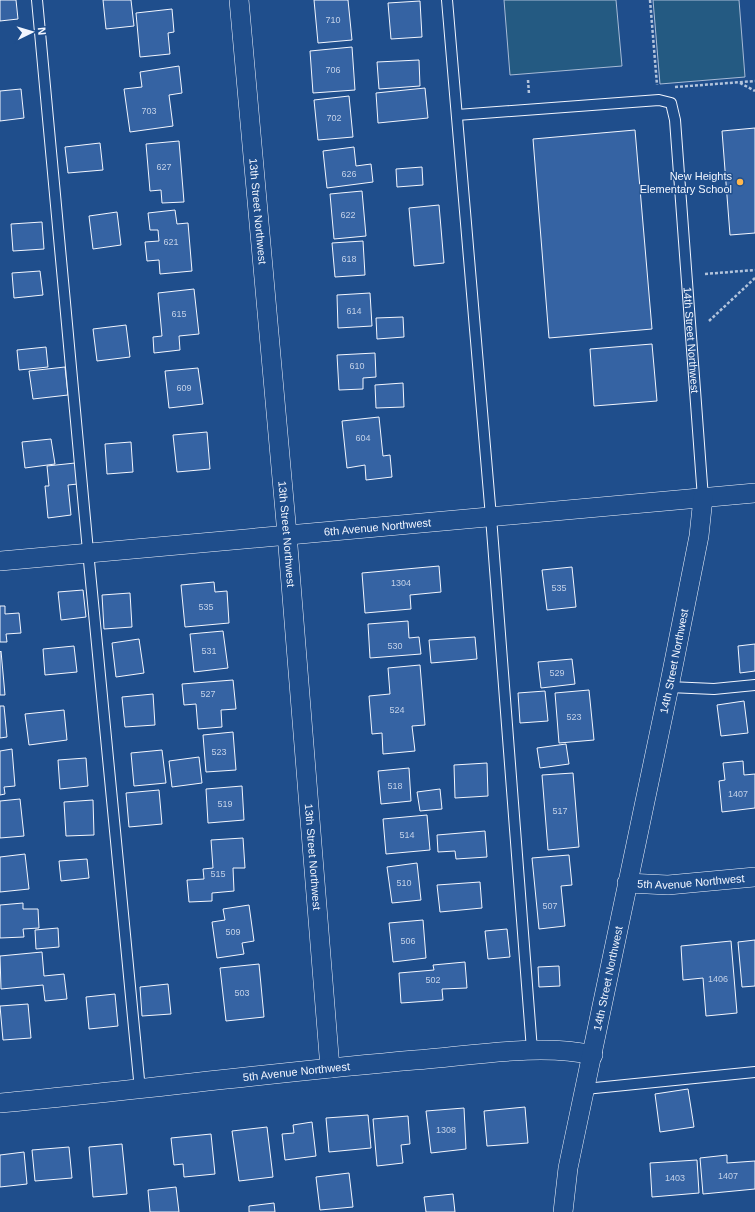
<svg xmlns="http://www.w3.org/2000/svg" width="755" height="1212" font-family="Arial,sans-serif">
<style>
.green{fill:#245a82;stroke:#a8bbd7}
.building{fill:#3563a3;stroke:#f2f6ff}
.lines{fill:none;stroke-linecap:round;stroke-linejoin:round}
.lane-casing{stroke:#f2f6ff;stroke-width:12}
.street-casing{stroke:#f2f6ff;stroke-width:20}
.path{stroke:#b3c4dc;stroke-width:2.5;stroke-dasharray:3 2;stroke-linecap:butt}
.lane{stroke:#1f4e8c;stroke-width:10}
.street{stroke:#1f4e8c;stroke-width:19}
.poi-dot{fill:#ffb74d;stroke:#1f4e8c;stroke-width:1.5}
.labels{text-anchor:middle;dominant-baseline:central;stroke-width:3;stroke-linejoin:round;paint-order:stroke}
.number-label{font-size:9px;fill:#c3d1e8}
.poi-label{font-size:11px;fill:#f2f6ff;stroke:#1f4e8c;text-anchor:end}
.street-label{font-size:11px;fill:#f2f6ff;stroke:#1f4e8c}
</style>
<rect width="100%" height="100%" fill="#1f4e8c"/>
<g class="green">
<path d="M504 0H616L622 66 510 75Z"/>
<path d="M653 0H739L745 77 660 84Z"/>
</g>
<g class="building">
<path d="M0 0H16L18 19 0 21Z"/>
<path d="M103 0H131L134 26 106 29Z"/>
<path d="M314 0H348L352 40 318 43Z"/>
<path d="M420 1 422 37 391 39 388 3Z"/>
<path d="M172 9 174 32 168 33 170 54 140 57 136 13Z"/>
<path d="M352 47 355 90 313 93 310 51Z"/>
<path d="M419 60 420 86 379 89 377 62Z"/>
<path d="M179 66 182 93 169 95 173 126 130 132 124 89 142 87 140 72Z"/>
<path d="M425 88 428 118 378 123 376 93Z"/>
<path d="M21 89 24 118 0 121V91Z"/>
<path d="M349 96 353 137 318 140 314 100Z"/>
<path d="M755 128V233L730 235 722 131Z"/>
<path d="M635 130 652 329 549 338 533 139Z"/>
<path d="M179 141 184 202 162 203 161 190 150 191 146 144Z"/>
<path d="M100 143 103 170 68 173 65 147Z"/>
<path d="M354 147 356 166 371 164 373 182 327 188 323 151Z"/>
<path d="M422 167 423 185 397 187 396 169Z"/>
<path d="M362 191 366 236 334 239 330 194Z"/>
<path d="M439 205 444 263 414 266 409 208Z"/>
<path d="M175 210 177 224 188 223 192 271 160 274 159 260 147 261 145 242 159 241 158 230H150L148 213Z"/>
<path d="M117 212 121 245 93 249 89 216Z"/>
<path d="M42 222 44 249 13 251 11 224Z"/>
<path d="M363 241 365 275 335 277 332 243Z"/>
<path d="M40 271 43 295 14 298 12 273Z"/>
<path d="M194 289 199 334 179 336 180 350 154 353 153 337 162 336 158 293Z"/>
<path d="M370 293 372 326 338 328 337 295Z"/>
<path d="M403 317 404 337 377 339 376 318Z"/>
<path d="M126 325 130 357 97 361 93 329Z"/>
<path d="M652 344 657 401 594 406 590 349Z"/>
<path d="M46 347 48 367 19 370 17 350Z"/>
<path d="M375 353 376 377 363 378V389L339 390 337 355Z"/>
<path d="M65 367 68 395 33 399 29 371Z"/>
<path d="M198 368 203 404 169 408 165 371Z"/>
<path d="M403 383 404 407 376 408 375 385Z"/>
<path d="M379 417 383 456 390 455 392 477 366 480 365 465 347 468 342 421Z"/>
<path d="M207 432 210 469 177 472 173 435Z"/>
<path d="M51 439 55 464 25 468 22 442Z"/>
<path d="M131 442 133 472 107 474 105 444Z"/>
<path d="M75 463 78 484 68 485 71 515 48 518 45 486H49L47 466Z"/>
<path d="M439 566 441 592 410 595 411 609 365 613 362 573Z"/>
<path d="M572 567 576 607 547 610 542 570Z"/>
<path d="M214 582 215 592 227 591 229 623 185 627 181 585Z"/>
<path d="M83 590 86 617 61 620 58 592Z"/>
<path d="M130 593 132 627 104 629 102 595Z"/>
<path d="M0 606H5V614L19 613 21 633 6 634 7 642H0Z"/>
<path d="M408 621 409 638 419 637 421 654 370 658 368 624Z"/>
<path d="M223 631 228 668 194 672 190 634Z"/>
<path d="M475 637 477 659 431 663 429 640Z"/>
<path d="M139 639 144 673 116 677 112 643Z"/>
<path d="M755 644V671L740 673 738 646Z"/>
<path d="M74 646 77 672 45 675 43 649Z"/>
<path d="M1 651 5 695H0V652Z"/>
<path d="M572 659 575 684 541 688 538 662Z"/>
<path d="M420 665 425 725 412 726 415 751 383 754 382 733 372 734 369 696 390 694 388 668Z"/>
<path d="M233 680 236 709 221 710 222 727 198 729 196 704 184 705 182 684Z"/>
<path d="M589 690 594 740 559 743 555 693Z"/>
<path d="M545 691 548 721 520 723 518 693Z"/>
<path d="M153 694 155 725 125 727 122 697Z"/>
<path d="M744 701 748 733 721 736 717 705Z"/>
<path d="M0 706H4L7 737 0 738Z"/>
<path d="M64 710 67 740 29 745 25 714Z"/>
<path d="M233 732 236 770 206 772 203 735Z"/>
<path d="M566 744 569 764 540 768 537 748Z"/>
<path d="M12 749 15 786 4 787 5 794 0 795V751Z"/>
<path d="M162 750 166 783 134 786 131 753Z"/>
<path d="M199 757 202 783 172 787 169 761Z"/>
<path d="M86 758 88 786 60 789 58 760Z"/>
<path d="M743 761 744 775 755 774V808L722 812 719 781 725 780 723 763Z"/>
<path d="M487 763 488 796 455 798 454 765Z"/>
<path d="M409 768 411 801 381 804 378 771Z"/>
<path d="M573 773 579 847 548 850 542 775Z"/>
<path d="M242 786 244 820 208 823 206 789Z"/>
<path d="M440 789 442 809 420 811 417 792Z"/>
<path d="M159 790 162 824 129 827 126 793Z"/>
<path d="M20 799 24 836 0 838V801Z"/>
<path d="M93 800 94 835 66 836 64 802Z"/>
<path d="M427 815 430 850 386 854 383 819Z"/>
<path d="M485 831 487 857 456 859 455 851 438 852 437 835Z"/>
<path d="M243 838 245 868H233L234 891 212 893V901L189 902 187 880 204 879 203 869 213 868 211 840Z"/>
<path d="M25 854 29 889 0 892V857Z"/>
<path d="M569 855 572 885 561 886 565 926 539 929 532 858Z"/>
<path d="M87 859 89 878 61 881 59 861Z"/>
<path d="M417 863 421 900 392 903 387 867Z"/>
<path d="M480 882 482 908 440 912 437 885Z"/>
<path d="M23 903V909H38L39 928 23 929 24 937 0 938V905Z"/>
<path d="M249 905 254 941 242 943 244 954 217 958 212 922 225 920 223 909Z"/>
<path d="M423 920 426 958 393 962 389 923Z"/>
<path d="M58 928 59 947 36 949 35 930Z"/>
<path d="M507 929 510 957 488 959 485 931Z"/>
<path d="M755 940V986L742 987 738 942Z"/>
<path d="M731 941 737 1013 706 1016 703 978 683 980 681 946Z"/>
<path d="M42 952 44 976 64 974 67 999 45 1001 43 985 1 989 0 956Z"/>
<path d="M465 962 467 988 442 989 443 1000 401 1003 399 973 434 970 433 965Z"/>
<path d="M259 964 264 1017 226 1021 220 968Z"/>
<path d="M559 966 560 986 539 987 538 967Z"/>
<path d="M168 984 171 1014 142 1016 140 987Z"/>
<path d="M115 994 118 1026 89 1029 86 997Z"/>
<path d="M28 1004 31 1038 3 1040 0 1006Z"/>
<path d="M688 1089 694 1127 660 1132 655 1094Z"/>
<path d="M525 1107 528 1143 487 1146 484 1111Z"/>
<path d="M464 1108 466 1149 431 1153 426 1111Z"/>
<path d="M368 1115 371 1148 329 1152 326 1118Z"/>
<path d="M408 1116 410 1144 401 1145 403 1163 377 1166 373 1119Z"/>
<path d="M312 1122 316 1156 285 1160 282 1134 294 1133 293 1125Z"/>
<path d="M267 1127 273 1177 239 1181 232 1131Z"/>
<path d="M211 1134 215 1174 184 1177 183 1164 174 1165 171 1138Z"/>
<path d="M122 1144 127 1194 93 1197 89 1147Z"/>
<path d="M69 1147 72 1178 35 1181 32 1150Z"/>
<path d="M24 1152 27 1184 0 1187V1155Z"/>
<path d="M727 1155V1163L755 1161V1189L703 1194 700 1158Z"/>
<path d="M697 1160 699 1193 652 1197 650 1163Z"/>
<path d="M349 1173 353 1207 320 1210 316 1177Z"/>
<path d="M176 1187 179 1212H150L148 1190Z"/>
<path d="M453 1194 455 1212H426L424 1197Z"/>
<path d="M274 1203 275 1212H249V1206Z"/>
</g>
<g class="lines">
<defs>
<g id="lane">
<path d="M37 0 88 551 140 1090"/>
<path d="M447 0 491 517 532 1050"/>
<path id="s1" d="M457 115 659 100 671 103 675 120 703 498"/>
<path d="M669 687 714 689 755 685"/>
<path d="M585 1089 755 1072"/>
</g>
<g id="street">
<path id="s2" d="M239 0 287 534 330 1068"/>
<path id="s3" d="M0 561 755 493"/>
<path id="s4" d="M627 883 668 885 755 877"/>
<path id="s5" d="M0 1103C139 1090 277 1072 415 1060 470 1056 540 1043 593 1055"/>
<path id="s6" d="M563 1212 568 1168 669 687 699 536 703 498"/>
</g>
</defs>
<use href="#lane" class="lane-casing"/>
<use href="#street" class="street-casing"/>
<g class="path">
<path d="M650 0 657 85"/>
<path d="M528 80 529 94"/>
<path d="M740 83 755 91"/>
<path d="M675 87 755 81"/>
<path d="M705 274 755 270"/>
<path d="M709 321 755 278"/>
</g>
<use href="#lane" class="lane"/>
<use href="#street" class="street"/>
</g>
<circle class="poi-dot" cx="740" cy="182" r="4"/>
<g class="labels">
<g class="number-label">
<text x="333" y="20">710</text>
<text x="333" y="70">706</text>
<text x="149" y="111">703</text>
<text x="334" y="118">702</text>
<text x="164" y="167">627</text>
<text x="349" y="174">626</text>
<text x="348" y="215">622</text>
<text x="171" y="242">621</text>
<text x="349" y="259">618</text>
<text x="354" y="311">614</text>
<text x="179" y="314">615</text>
<text x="357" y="366">610</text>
<text x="184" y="388">609</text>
<text x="363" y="438">604</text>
<text x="401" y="583">1304</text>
<text x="559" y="588">535</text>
<text x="206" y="607">535</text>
<text x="395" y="646">530</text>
<text x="209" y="651">531</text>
<text x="557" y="673">529</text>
<text x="208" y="694">527</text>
<text x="397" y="710">524</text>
<text x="574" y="717">523</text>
<text x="219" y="752">523</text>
<text x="395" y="786">518</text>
<text x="738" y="794">1407</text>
<text x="225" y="804">519</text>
<text x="560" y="811">517</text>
<text x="407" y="835">514</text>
<text x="218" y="874">515</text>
<text x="404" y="883">510</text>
<text x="550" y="906">507</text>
<text x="233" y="932">509</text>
<text x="408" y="941">506</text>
<text x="718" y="979">1406</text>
<text x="433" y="980">502</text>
<text x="242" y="993">503</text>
<text x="446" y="1130">1308</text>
<text x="728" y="1176">1407</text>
<text x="675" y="1178">1403</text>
</g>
<g class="poi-label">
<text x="732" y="176">New Heights<tspan x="732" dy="13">Elementary School</tspan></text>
</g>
<g class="street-label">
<text stroke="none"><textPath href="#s2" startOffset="212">13th Street Northwest</textPath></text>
<text stroke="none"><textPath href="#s1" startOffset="453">14th Street Northwest</textPath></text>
<text stroke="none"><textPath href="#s3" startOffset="379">6th Avenue Northwest</textPath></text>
<text stroke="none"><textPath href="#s2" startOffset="536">13th Street Northwest</textPath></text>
<text stroke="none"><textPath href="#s6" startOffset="562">14th Street Northwest</textPath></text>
<text stroke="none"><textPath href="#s2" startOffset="860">13th Street Northwest</textPath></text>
<text stroke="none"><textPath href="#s4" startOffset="64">5th Avenue Northwest</textPath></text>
<text stroke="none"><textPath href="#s6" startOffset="238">14th Street Northwest</textPath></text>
<text stroke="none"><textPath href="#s5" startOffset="298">5th Avenue Northwest</textPath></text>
</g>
</g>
<g transform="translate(32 32) rotate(85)" stroke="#1f4e8c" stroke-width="3" paint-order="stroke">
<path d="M0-3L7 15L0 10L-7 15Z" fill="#f2f6ff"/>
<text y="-6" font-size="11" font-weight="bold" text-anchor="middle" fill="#f2f6ff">N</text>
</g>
</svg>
